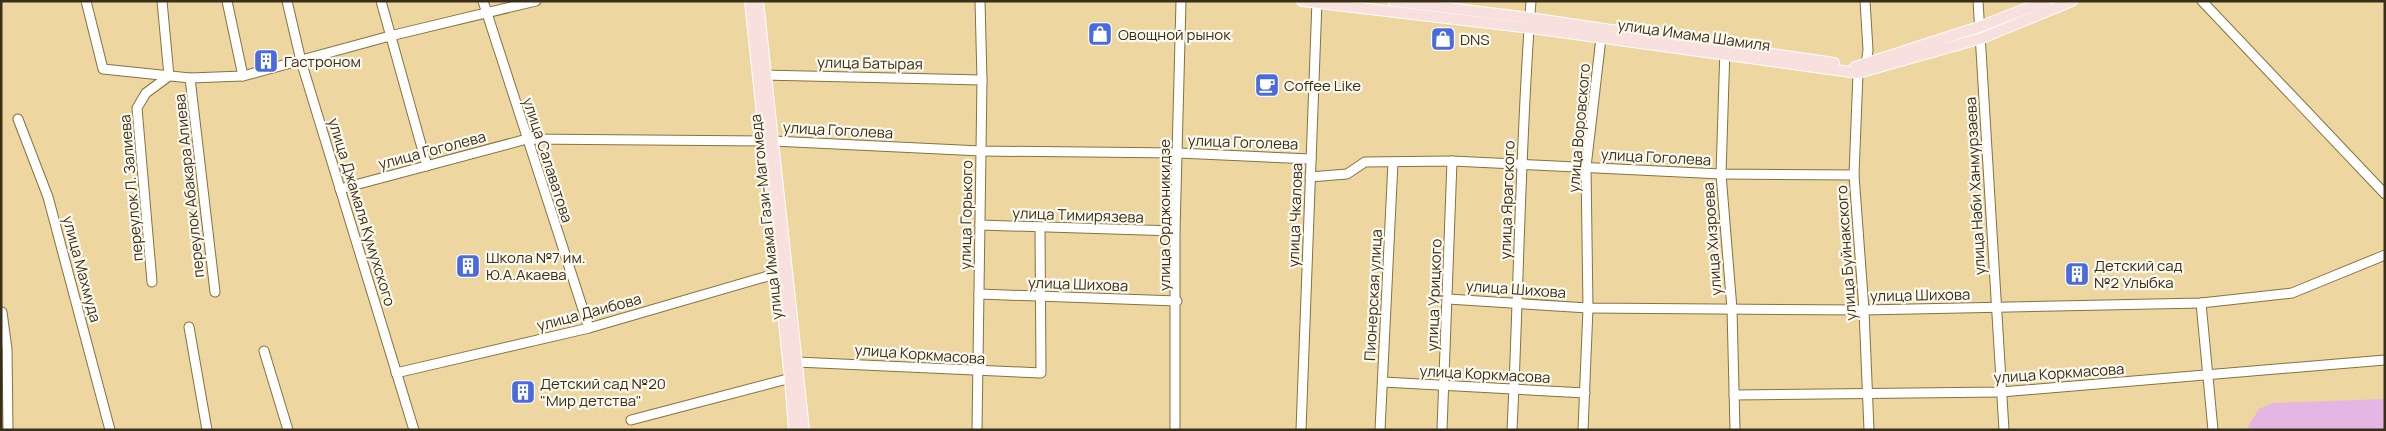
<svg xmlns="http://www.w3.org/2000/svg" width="2386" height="431" font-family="Manrope,sans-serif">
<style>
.green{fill:#e5b6e4}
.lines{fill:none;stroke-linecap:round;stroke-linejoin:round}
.minor-casing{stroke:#87723f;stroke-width:11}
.major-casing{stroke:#fff;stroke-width:12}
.minor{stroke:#fff;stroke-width:9}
.major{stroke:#f7e0dd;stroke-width:10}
.labels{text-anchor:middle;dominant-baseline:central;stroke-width:4.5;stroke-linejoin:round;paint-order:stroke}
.poi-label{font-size:15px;fill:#382f1a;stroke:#fdf9ee;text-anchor:start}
.street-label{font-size:15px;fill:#382f1a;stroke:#fdf9ee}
</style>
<rect width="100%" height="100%" fill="#edd6a0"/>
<path class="green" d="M2385 399V430H2246L2259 409 2272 403Z"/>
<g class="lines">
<defs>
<g id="minor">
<path d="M86 1 103 69 190 78 243 76 390 36 536 1"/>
<path d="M227 1 243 76"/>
<path d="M287 1 301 61 414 430"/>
<path d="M381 1 427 166"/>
<path d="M483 1 589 328"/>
<path d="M1865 1 1868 50 1866 64"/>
<path d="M1978 1 2004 430"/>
<path d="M2202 1 2385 194"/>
<path d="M1725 48 1721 174 1732 309 1735 430"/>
<path d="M1858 73 1854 175 1864 310 1869 430"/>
<path d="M761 75 982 80"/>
<path d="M190 78 215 292"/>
<path d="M18 119 48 197 110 430"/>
<path d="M1310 177 1347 174 1365 162 1452 161 1721 174 1854 175"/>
<path d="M340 189 527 139 773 141 981 151 1178 153 1311 159"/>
<path d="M980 225 1175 231"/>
<path d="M152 282 137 108 146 93 169 76 162 1"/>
<path d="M979 294 1177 301"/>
<path d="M1448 299 1588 308 1864 310 2201 303 2292 293 2385 255"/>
<path d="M2201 303 2213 430"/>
<path d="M2 312 7 349 8 430"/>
<path d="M189 327 207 430"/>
<path d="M264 351 288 430"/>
<path d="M797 362 1041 373 1040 228"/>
<path d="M396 373 589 328 785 271"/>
<path d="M1383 382 1585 393"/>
<path d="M1734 395 2001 392 2385 360"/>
<path d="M631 420 795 377"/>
<path d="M977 430 982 80 980 1"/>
<path d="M1175 430V231L1181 1"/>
<path d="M1301 430 1317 1"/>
<path d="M1380 430 1393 162"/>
<path d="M1442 430 1452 161"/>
<path d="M1512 430C1519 287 1520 144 1531 1"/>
<path d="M1583 430 1588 308 1586 167 1601 38"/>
</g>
<g id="major">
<path d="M750 1 790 379 794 430"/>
<path d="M758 1 804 430"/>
<path d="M1302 1 1531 28 1858 73 1982 38 2072 1"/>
<path d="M1393 1 1530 18 1834 63"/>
<path d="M1855 67 1979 27 2046 1"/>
</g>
</defs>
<use href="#minor" class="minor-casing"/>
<use href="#major" class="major-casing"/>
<use href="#minor" class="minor"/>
<use href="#major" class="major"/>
</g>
<defs>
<symbol id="shop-square" viewBox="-11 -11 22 22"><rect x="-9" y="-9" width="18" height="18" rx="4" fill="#486cdf" stroke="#fdf9ee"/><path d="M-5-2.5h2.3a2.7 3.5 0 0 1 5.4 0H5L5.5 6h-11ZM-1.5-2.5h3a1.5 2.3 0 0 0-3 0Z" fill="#fff"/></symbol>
<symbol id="building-square" viewBox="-11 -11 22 22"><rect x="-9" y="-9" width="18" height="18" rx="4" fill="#486cdf" stroke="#fdf9ee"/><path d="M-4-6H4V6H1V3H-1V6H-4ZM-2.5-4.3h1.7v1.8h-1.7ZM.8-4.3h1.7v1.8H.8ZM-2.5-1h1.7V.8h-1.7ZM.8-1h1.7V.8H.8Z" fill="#fff"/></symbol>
<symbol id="cafe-square" viewBox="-11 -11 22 22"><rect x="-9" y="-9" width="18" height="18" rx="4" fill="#486cdf" stroke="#fdf9ee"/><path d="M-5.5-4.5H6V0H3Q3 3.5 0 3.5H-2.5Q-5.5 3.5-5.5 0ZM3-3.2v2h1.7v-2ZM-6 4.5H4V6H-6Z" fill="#fff"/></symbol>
</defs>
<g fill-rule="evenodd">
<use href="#shop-square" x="1086" y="20" width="28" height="28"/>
<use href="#shop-square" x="1429" y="25" width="28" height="28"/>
<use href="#building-square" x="252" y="47" width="28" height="28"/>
<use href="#cafe-square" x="1253" y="71" width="28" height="28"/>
<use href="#building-square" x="454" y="252" width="28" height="28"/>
<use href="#building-square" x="2063" y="260" width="28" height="28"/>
<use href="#building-square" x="509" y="378" width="28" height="28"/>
</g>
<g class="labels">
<g class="poi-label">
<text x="1118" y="34">Овощной рынок</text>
<text x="1460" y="39">DNS</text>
<text x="284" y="61">Гастроном</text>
<text x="1284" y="85">Coffee Like</text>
<text x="486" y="257">Школа №7 им.<tspan x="486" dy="17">Ю.А.Акаева</tspan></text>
<text x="2094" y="265">Детский сад<tspan x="2094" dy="17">№2 Улыбка</tspan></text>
<text x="540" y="383">Детский сад №20<tspan x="540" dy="17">"Мир детства"</tspan></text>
</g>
<g class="street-label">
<text transform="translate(1694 35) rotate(8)">улица Имама Шамиля</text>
<text transform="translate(870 63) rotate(1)">улица Батырая</text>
<text transform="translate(1579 128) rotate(-85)">улица Воровского</text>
<text transform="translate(838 130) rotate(3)">улица Гоголева</text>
<text transform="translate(1243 142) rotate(2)">улица Гоголева</text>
<text transform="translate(432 150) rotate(-15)">улица Гоголева</text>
<text transform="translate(1656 157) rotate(3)">улица Гоголева</text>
<text transform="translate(548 160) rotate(72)">улица Салаватова</text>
<text transform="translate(189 186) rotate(-96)">переулок Абакара Алиева</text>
<text transform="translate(1975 186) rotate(-93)">улица Наби Ханмурзаева</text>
<text transform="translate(131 188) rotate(-95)">переулок Л. Залиева</text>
<text transform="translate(1507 200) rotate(-88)">улица Ярагского</text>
<text transform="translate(362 212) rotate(73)">улица Джамаля Кумухского</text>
<text transform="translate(966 215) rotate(-89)">улица Горького</text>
<text transform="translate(1078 215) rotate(2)">улица Тимирязева</text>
<text transform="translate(1164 215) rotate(-90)">улица Орджоникидзе</text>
<text transform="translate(1295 215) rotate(-88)">улица Чкалова</text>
<text transform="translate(766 217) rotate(-96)">улица Имама Гази-Магомеда</text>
<text transform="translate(1712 239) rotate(-94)">улица Хизроева</text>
<text transform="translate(1846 253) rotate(-94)">улица Буйнакского</text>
<text transform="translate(82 269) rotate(75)">улица Махмуда</text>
<text transform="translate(1078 284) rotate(2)">улица Шихова</text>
<text transform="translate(1516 289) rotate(4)">улица Шихова</text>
<text transform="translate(1373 295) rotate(-87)">Пионерская улица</text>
<text transform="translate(1434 295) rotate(-88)">улица Урицкого</text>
<text transform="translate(1920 295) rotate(-1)">улица Шихова</text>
<text transform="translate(589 312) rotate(-15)">улица Даибова</text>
<text transform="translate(920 354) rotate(4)">улица Коркмасова</text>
<text transform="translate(2059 373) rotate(-4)">улица Коркмасова</text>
<text transform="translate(1485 374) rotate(3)">улица Коркмасова</text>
</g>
</g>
<rect width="2386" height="431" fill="none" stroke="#382f1a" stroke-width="5"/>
</svg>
